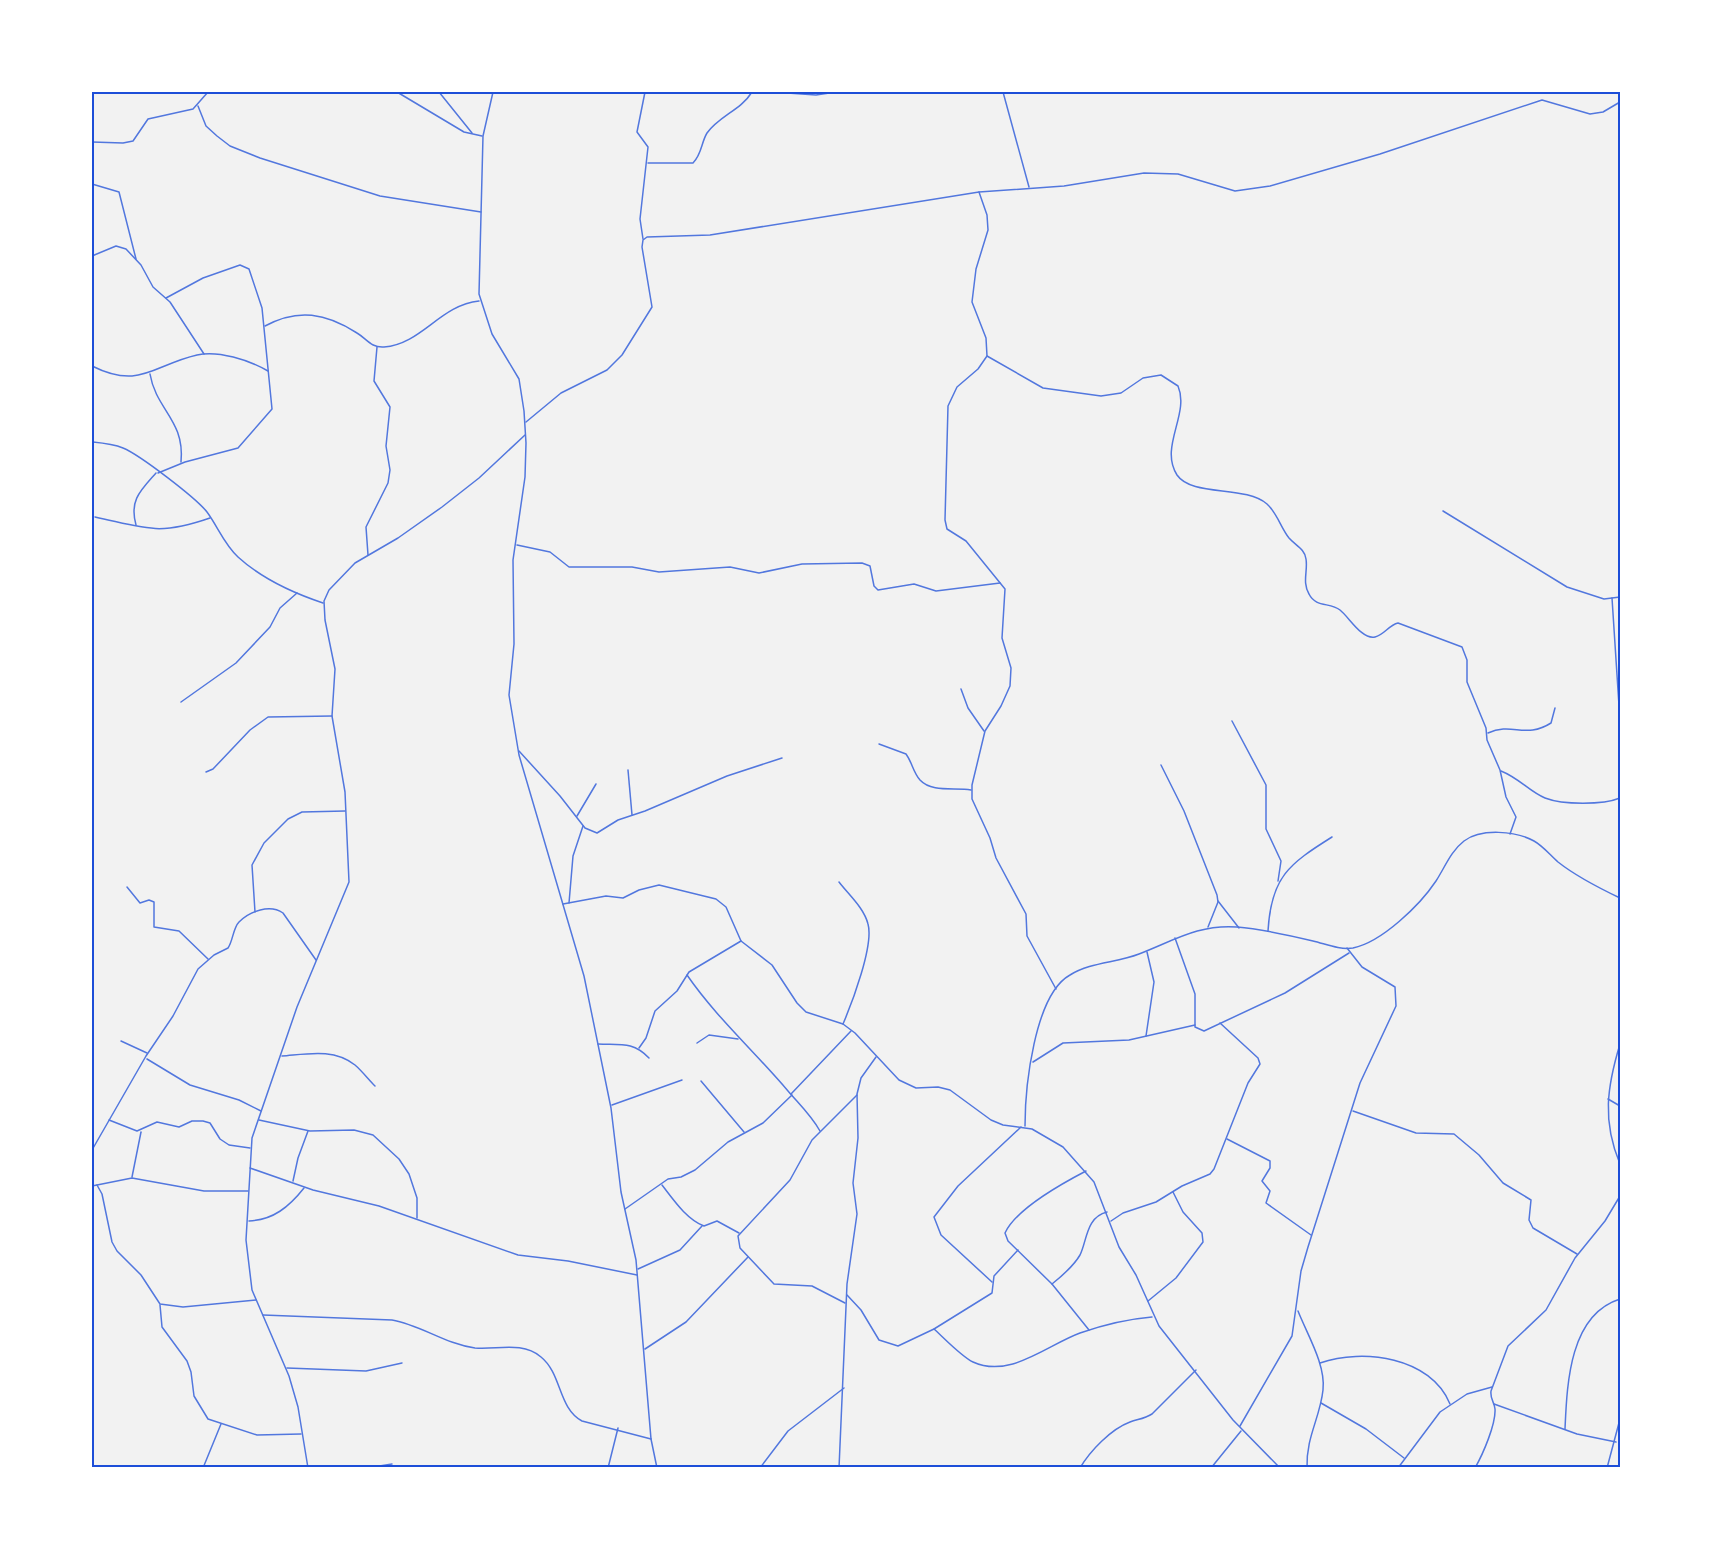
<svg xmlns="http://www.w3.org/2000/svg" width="1712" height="1559" font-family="'Asap Condensed',sans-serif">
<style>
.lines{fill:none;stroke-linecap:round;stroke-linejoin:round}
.minor{stroke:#5277de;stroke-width:1.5}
.neatline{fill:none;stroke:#1d4ed8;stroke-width:2}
</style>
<rect width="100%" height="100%" fill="#f2f2f2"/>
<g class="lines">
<g class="minor">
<path d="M397 92 464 132 482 136"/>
<path d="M439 92 472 133"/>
<path d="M493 92 483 136 479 294 492 334 519 379 524 411 526 443 525 477 513 560 514 644 509 695 519 755 584 976 611 1108 621 1192 636 1260 651 1439 657 1468"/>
<path d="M773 92 816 95 836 92"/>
<path d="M1003 92 1029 187"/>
<path d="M198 106 206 126 217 136 230 146 260 158 380 196 481 212"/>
<path d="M92 142 123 143 133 141 148 119 193 109 208 92"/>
<path d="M648 163H693C702 154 701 143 707 133 719 116 741 110 752 92"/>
<path d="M92 184 119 192 136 259"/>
<path d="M979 192 987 215 988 230 976 269 972 302 986 338 987 356 978 369 957 387 948 406 945 520 947 529 966 541 1005 589 1002 638 1011 668 1010 686 1001 706 985 731 972 785V799L990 838 996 858 1026 914 1027 936 1056 989"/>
<path d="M643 239 640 219 648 147 637 132 645 92"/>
<path d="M92 256 116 246 126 249 141 265 153 287 170 302 204 354"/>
<path d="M265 326C298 308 326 313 357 333 367 339 371 348 384 347 422 344 440 305 479 301"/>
<path d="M987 356 1043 388 1101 396 1121 393 1143 378 1161 375 1178 386C1190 414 1159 447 1177 475 1192 497 1245 485 1267 504 1277 513 1281 528 1289 538 1295 545 1305 549 1306 559 1308 571 1302 582 1309 594 1316 608 1330 602 1340 610 1349 617 1362 640 1375 637 1384 635 1389 625 1398 623L1462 647 1467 660V682L1486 728 1487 740 1500 770 1506 797 1516 817 1510 834"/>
<path d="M92 366C140 390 153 365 197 355 218 350 249 360 268 371"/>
<path d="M150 374C156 410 185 420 181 462"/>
<path d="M526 422 561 393 607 370 622 355 652 307 642 247 643 240 647 237 710 235 979 192 1064 186 1144 173 1178 174 1235 191 1270 186 1380 154 1542 100 1590 114 1603 112 1620 102"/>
<path d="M92 442C102 443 113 444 123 448 140 455 196 498 207 512 218 527 224 544 238 557 261 578 293 593 323 603"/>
<path d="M158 473 185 462 238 448 272 409 262 308 249 269 240 265 203 278 166 298"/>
<path d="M1443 511 1567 587 1604 599 1620 597"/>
<path d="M95 517C146 528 158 536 210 518"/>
<path d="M136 525C129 500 141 490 156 473"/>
<path d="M517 545 550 552 569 567H632L659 572 730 567 759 573 802 564 862 563 870 566 874 586 878 590 914 584 936 591 1000 583"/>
<path d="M368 555 366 527 388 483 390 470 386 446 390 407 374 381 377 347"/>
<path d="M1612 598 1620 721"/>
<path d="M961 689 968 708 984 731"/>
<path d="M181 702 236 663 270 627 280 608 297 593"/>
<path d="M1232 721 1266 785V829L1281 861 1278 881"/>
<path d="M1488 733C1512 722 1526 739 1551 723L1555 708"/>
<path d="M879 744 906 754C912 762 913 772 920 780 932 793 955 787 971 790"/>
<path d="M519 751 560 796 585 828 597 833 618 820 645 811 727 776 782 758"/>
<path d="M1161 765 1184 811 1217 895 1218 902 1208 927"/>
<path d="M628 770 632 815"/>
<path d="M1501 771C1519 778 1530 792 1545 798 1563 805 1603 805 1620 798"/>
<path d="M206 772 213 769 250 730 268 717 332 716"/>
<path d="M577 816 596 784"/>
<path d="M839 882C849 895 864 908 868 924 874 945 852 1003 843 1024"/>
<path d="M127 887 140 903 149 900 154 902V927L179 931 208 959"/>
<path d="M1218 901 1239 928"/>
<path d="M569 903 573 856 583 826"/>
<path d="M563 904 606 896 623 898 639 890 659 885 716 899 726 907 741 941 772 965 797 1003 806 1012 843 1024 855 1033 899 1080 916 1088 938 1087 950 1090 991 1120 1003 1125 1032 1129 1063 1147 1094 1182 1119 1247 1136 1275 1159 1326 1233 1420 1280 1468"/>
<path d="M255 912 252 865 264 843 288 819 302 812 345 811"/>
<path d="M1268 931C1271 877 1289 864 1332 837"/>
<path d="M1175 938 1195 994V1027L1204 1031 1285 993 1349 953"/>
<path d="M687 975C716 1017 755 1052 788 1091 799 1104 811 1115 820 1131"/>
<path d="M1146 1036 1154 982 1147 952"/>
<path d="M121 1041 147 1053"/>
<path d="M697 1043 709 1035 738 1039"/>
<path d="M598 1044C620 1045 633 1041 649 1058"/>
<path d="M1620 1044C1607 1087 1602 1121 1620 1164"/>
<path d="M639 1048 646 1038 655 1011 677 991 689 972 741 941"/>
<path d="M282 1056C307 1054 334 1048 355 1065 362 1071 368 1079 375 1086"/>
<path d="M147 1059 190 1085 239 1100 261 1111"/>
<path d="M1033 1062 1063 1043 1129 1040 1195 1025"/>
<path d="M701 1081 744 1132"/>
<path d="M791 1094 851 1031"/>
<path d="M1608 1099 1620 1106"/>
<path d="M612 1105 682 1080"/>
<path d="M1353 1111 1416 1133 1454 1134 1479 1155 1503 1183 1531 1200 1529 1220 1533 1228 1577 1254"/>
<path d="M109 1120 137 1131 157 1122 179 1127 192 1121H203L210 1123 220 1139 229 1145 250 1148"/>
<path d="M259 1120 310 1131 354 1130 373 1135 399 1159 409 1174 417 1198V1218"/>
<path d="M1025 1126C1025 1089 1034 995 1070 975 1091 962 1116 963 1139 954 1173 941 1199 924 1237 927 1263 929 1288 935 1313 941 1326 944 1339 950 1353 948 1382 942 1420 905 1436 881 1445 867 1451 851 1464 841 1481 828 1516 831 1534 841 1543 846 1550 855 1558 862 1577 877 1599 888 1620 898"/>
<path d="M1227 1139 1270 1161V1168L1262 1181 1270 1191 1266 1203 1311 1235"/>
<path d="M92 1150 146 1056 173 1016 198 969 214 955 228 948C233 941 233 928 239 922 250 911 270 904 283 913L316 960"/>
<path d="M250 1168 313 1190 379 1206 518 1255 568 1261 637 1275"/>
<path d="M1086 1171C1063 1183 1016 1209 1005 1233L1008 1241 1052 1284 1089 1330"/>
<path d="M132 1177 141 1132"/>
<path d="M293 1181 298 1158 308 1131"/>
<path d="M97 1185 102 1194 112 1242 117 1251 141 1275 160 1304 183 1307 256 1300"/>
<path d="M662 1185C673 1199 686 1219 704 1226L717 1221 739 1233"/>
<path d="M92 1186 132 1178 204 1191H248"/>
<path d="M625 1209 668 1179 681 1177 695 1170 728 1142 763 1123 792 1095"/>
<path d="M249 1221C273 1220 289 1207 304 1188"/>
<path d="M1111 1221 1123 1213 1156 1202 1182 1186 1210 1174 1214 1169 1248 1083 1260 1064 1258 1058 1220 1023"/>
<path d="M638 1269 680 1250 702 1226"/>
<path d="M992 1282 941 1235 934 1217 958 1186 1021 1127"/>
<path d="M1052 1284C1062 1276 1073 1267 1080 1255 1087 1241 1086 1217 1107 1212"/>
<path d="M847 1295 861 1310 879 1340 898 1346 934 1329 992 1293 994 1276 1018 1250"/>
<path d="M1148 1301 1176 1278 1203 1242 1202 1233 1183 1212 1173 1192"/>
<path d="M845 1303 812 1286 774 1284 740 1248 738 1236 790 1180 812 1140 857 1095"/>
<path d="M160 1305 162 1327 187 1361 191 1372 194 1396 208 1419 257 1435 301 1434"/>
<path d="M1298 1311C1307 1334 1326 1365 1323 1390 1320 1418 1306 1437 1307 1468"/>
<path d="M263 1315 392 1320C421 1325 445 1344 475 1348 497 1350 522 1341 541 1357 562 1374 558 1408 582 1421L651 1439"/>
<path d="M934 1329C944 1338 962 1357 973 1362 1010 1379 1047 1345 1080 1333 1103 1325 1128 1319 1152 1317"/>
<path d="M645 1349 686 1322 748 1257"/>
<path d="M1320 1363C1363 1348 1431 1357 1450 1404"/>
<path d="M287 1368 366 1371 402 1363"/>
<path d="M1321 1403 1366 1429 1404 1458"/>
<path d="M1494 1404 1577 1434 1616 1442"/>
<path d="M1240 1426 1292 1336 1301 1271 1308 1247 1360 1083 1396 1006 1395 987 1362 967 1347 948"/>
<path d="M1565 1429C1567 1385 1569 1315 1620 1299"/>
<path d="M203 1468 221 1424"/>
<path d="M308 1468 298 1407 289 1376 252 1290 246 1240 252 1138 297 1007 349 882 345 792 332 716 335 669 325 620 324 601 329 590 355 563 398 538 442 507 479 478 525 435"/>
<path d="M367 1468 392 1464"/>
<path d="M608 1468 618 1428"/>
<path d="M760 1468 788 1431 844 1388"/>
<path d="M839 1468 847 1284 857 1214 853 1183 858 1138 857 1094 861 1078 876 1057"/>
<path d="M1080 1468C1090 1451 1111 1429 1130 1422 1138 1419 1144 1419 1152 1414L1196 1370"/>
<path d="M1211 1468 1241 1431"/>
<path d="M1398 1468 1440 1412 1467 1394 1492 1387"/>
<path d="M1475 1468C1483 1454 1496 1424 1495 1409 1494 1401 1490 1399 1491 1391L1508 1346 1546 1310 1575 1258 1605 1221 1620 1196"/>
<path d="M1607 1468 1620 1419"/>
</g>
</g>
<rect width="1712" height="1559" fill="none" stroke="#ffffff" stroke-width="186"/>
<rect x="93" y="93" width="1526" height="1373" class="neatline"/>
</svg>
